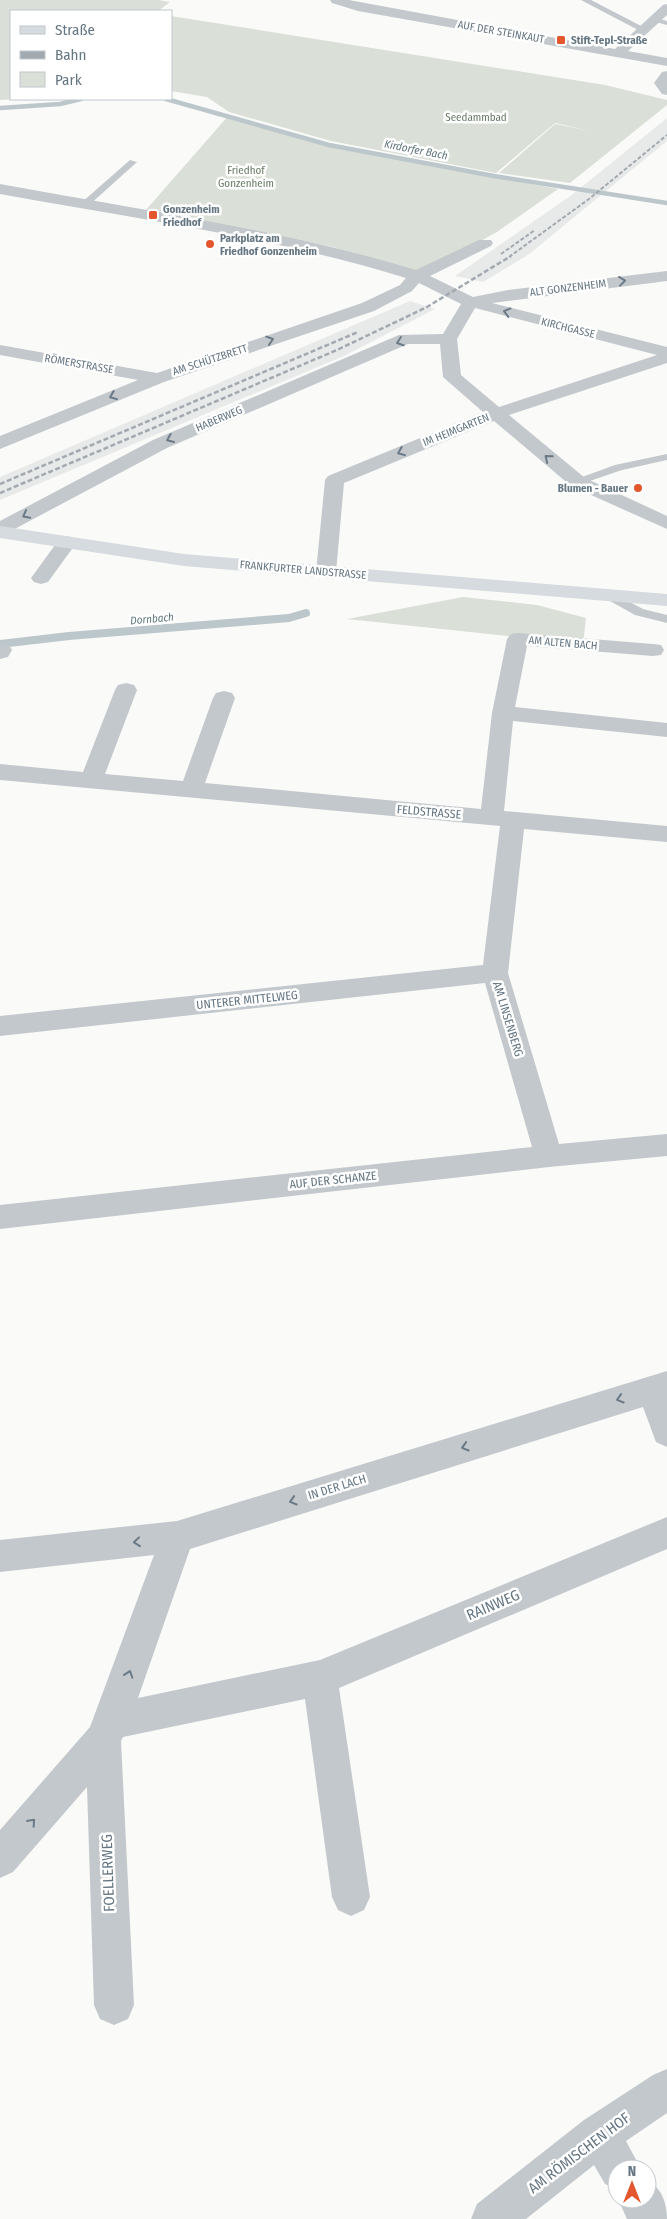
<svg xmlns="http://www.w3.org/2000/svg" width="667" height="2219" font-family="'Fira Sans Condensed',sans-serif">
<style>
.built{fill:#e8e9e9}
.green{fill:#dadfd7}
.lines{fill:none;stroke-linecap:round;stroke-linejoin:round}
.stream-far1{stroke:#bbc7cb;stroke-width:4.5}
.stream{stroke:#bbc7cb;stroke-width:8}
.lane{fill:#c3c8cc;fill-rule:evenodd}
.street{fill:#c3c8cc;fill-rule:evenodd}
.secondary{fill:#d6dbdf;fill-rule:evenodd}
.rail-far1{stroke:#a2aab0;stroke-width:2;stroke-dasharray:4 2;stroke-linecap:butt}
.rail{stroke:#a2aab0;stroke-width:2.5;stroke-dasharray:5 2.5;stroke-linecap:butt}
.oneway{stroke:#6a7a87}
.poi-dot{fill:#e4572e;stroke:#fff;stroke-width:2}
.labels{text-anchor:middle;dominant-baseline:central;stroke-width:5;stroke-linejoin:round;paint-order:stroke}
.far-street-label{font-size:11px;fill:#657683;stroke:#fff}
.far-poi-label{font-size:11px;font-weight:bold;fill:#657683;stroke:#fff;text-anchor:start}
.far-park-label{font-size:11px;fill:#687a64;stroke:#fff}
.far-water-label{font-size:11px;font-style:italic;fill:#60757c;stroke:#fff}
.street-label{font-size:12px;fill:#657683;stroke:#fff}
.near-street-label{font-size:15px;fill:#657683;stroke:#fff}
</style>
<rect width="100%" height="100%" fill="#fafaf8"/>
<g class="built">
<path d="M667 118V141L528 255 483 282 455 276 573 194Z"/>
<path d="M410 301 435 309 344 356 0 500V477Z"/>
</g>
<g class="green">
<path d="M0 0H158L170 2 158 11H11V99H23L0 100Z"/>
<path d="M171 16 605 85 667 100V105L570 183 499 173 555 124 590 131 555 123 496 173 331 141 229 112 207 97 171 91Z"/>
<path d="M229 115 326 146 558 189 497 232 422 273 333 247 145 211Z"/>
<path d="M463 597 537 605 586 618 583 644 347 619Z"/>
</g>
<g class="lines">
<g class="stream-far1">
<path d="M166 99 329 145 494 176 667 203"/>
<path d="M0 108 60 104 81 99"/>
</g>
<path class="stream" d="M0 644 69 636 289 618 306 613"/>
<g class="lane">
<path d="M581 0H591L647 29 640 31Z"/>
<path d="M652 17 667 21V25L652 21Z"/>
<path d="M130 160 137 162 87 207H81V203Z"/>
<path d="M667 454V460L622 470 578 485 572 482 574 480 615 465Z"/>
<path d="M607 590 643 609 667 615V623L635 615 603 597 601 594Z"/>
</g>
<g class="street">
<path d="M330 0H349L615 49 663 5 667 4V15L628 51 667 58V66L358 11 332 3Z"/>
<path d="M667 71V95L662 94 654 83 662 72Z"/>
<path d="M0 184C139 210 281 229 416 270L479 240H491L493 243 491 246 430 276 473 297 508 290 667 271V281L492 303 667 347V363L509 415 585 478 667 516V529L571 486 494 421 344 483 336 572 333 576 326 578 319 576 316 572 325 480 328 476 483 412 443 377 440 344H408L167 448 7 533 0 535V521L153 440 399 335 443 334 461 304 419 283 412 291 374 311 164 382 0 449V436L138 380 0 355V345L157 373 362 303 400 285 406 278C274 237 136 219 0 194ZM475 308 657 355 499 407 461 375 457 339Z"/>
<path d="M67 536 74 538 77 542 48 582 41 584 34 582 31 578 34 574 60 538Z"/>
<path d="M518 633 653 644 661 645 664 650 661 655 653 656 527 646 515 707 667 723V737L513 721 504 811 667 826V842L524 829 508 973 559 1144 667 1134V1156L549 1167 0 1229V1205L532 1147 485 983 0 1036V1016L483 965 500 826 0 780V764L83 772 115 690 118 685 126 683 134 685 137 690 105 774 183 781 213 698 216 693 224 691 232 693 235 698 205 783 481 809 492 713 507 639 511 634Z"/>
<path d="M0 644 9 645 12 650 8 657 0 659Z"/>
<path d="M667 1371V1447L656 1442 643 1407 190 1549 138 1698 320 1660 667 1517V1549L339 1688 370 1897 364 1910 351 1916 338 1910 332 1897 305 1699 123 1737 121 1741 134 2005 128 2019 114 2025 100 2019 94 2005 87 1787 13 1872 0 1878V1830L90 1727 154 1555 0 1572V1540L177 1521Z"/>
<path d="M667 2069V2113L626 2141 641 2169H617V2189L605 2184 594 2165 526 2219H471L477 2204 584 2120 653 2075Z"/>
<path d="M647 2181C662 2187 667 2204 667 2219H627L618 2199H647Z"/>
</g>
<path class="secondary" d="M0 526 184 554 667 594V606L184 566 0 538Z"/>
<g class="rail-far1">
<path d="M501 254 535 230"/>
<path d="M509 257 589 199 667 135"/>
</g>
<g class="rail">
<path d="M0 484 358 332"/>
<path d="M0 493 337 350 427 307 511 256"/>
</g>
</g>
<defs><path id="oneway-chevron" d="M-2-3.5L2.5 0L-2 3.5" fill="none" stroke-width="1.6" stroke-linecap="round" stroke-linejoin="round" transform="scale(1.25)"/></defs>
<g class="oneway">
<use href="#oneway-chevron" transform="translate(622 281) rotate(-7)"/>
<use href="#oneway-chevron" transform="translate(507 312) rotate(-165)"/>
<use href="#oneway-chevron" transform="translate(270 340) rotate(-18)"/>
<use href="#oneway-chevron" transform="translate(400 342) rotate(161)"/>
<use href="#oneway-chevron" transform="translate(113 396) rotate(158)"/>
<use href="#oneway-chevron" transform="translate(170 439) rotate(157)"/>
<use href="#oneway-chevron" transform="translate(401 452) rotate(158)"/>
<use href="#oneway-chevron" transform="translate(548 458) rotate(-141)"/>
<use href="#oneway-chevron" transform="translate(26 515) rotate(152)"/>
<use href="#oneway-chevron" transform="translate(620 1399) rotate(163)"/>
<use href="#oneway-chevron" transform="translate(465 1447) rotate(163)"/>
<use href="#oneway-chevron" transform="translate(293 1501) rotate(163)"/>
<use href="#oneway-chevron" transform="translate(137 1542) rotate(174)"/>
<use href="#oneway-chevron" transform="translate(129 1674) rotate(-71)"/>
<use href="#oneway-chevron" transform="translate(32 1822) rotate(-49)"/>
</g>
<g class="poi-dot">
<rect x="556" y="35" width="10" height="10" rx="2.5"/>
<rect x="148" y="210" width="10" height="10" rx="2.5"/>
<circle cx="210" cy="244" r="5"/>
<circle cx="638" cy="488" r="5"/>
</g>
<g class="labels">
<g class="far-street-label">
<text transform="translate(501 32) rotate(10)">AUF DER STEINKAUT</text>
<text transform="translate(568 288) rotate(-7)">ALT GONZENHEIM</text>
<text transform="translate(568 328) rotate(14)">KIRCHGASSE</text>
<text transform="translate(210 360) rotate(-18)">AM SCHÜTZBRETT</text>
<text transform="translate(79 364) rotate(10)">RÖMERSTRASSE</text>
<text transform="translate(219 419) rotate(-23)">HABERWEG</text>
<text transform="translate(456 430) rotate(-22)">IM HEIMGARTEN</text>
<text transform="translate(303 570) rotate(5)">FRANKFURTER LANDSTRASSE</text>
<text transform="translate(563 643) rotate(5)">AM ALTEN BACH</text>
</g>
<g class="far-poi-label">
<text x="571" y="40">Stift-Tepl-Straße</text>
<text x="163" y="209">Gonzenheim<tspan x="163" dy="13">Friedhof</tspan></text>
<text x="220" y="238">Parkplatz am<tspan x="220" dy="13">Friedhof Gonzenheim</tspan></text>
<text x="628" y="488" text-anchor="end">Blumen - Bauer</text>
</g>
<g class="far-park-label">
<text x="476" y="117">Seedammbad</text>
<text x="246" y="170">Friedhof<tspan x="246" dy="13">Gonzenheim</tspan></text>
</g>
<g class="far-water-label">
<text transform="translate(416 150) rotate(11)">Kirdorfer Bach</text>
<text transform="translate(152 619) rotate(-5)">Dornbach</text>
</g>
<g class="street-label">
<text transform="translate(429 812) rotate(5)">FELDSTRASSE</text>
<text transform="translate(247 1000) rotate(-6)">UNTERER MITTELWEG</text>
<text transform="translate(508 1019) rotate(73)">AM LINSENBERG</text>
<text transform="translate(333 1180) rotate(-6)">AUF DER SCHANZE</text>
<text transform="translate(337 1487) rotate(-17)">IN DER LACH</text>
</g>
<g class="near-street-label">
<text transform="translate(493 1605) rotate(-23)">RAINWEG</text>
<text transform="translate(108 1873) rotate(-92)">FOELLERWEG</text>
<text transform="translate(579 2153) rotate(-37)">AM RÖMISCHEN HOF</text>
</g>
</g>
<rect x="10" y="10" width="162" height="90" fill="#ffffff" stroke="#c1c8cd"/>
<rect x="20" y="26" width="25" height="8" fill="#d6dbdf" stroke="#c1c8cd"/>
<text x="55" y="35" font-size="15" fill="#657683">Straße</text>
<rect x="20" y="51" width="25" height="8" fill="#a2aab0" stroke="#c1c8cd"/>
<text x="55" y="60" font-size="15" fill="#657683">Bahn</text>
<rect x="20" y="72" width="25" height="15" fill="#dadfd7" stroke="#c1c8cd"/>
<text x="55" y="85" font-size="15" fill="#657683">Park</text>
<g transform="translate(632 2184)"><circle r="24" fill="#ffffff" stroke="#c1c8cd"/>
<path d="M0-4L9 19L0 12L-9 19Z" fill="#e4572e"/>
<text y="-8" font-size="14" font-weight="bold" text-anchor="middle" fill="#657683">N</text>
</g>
</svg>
